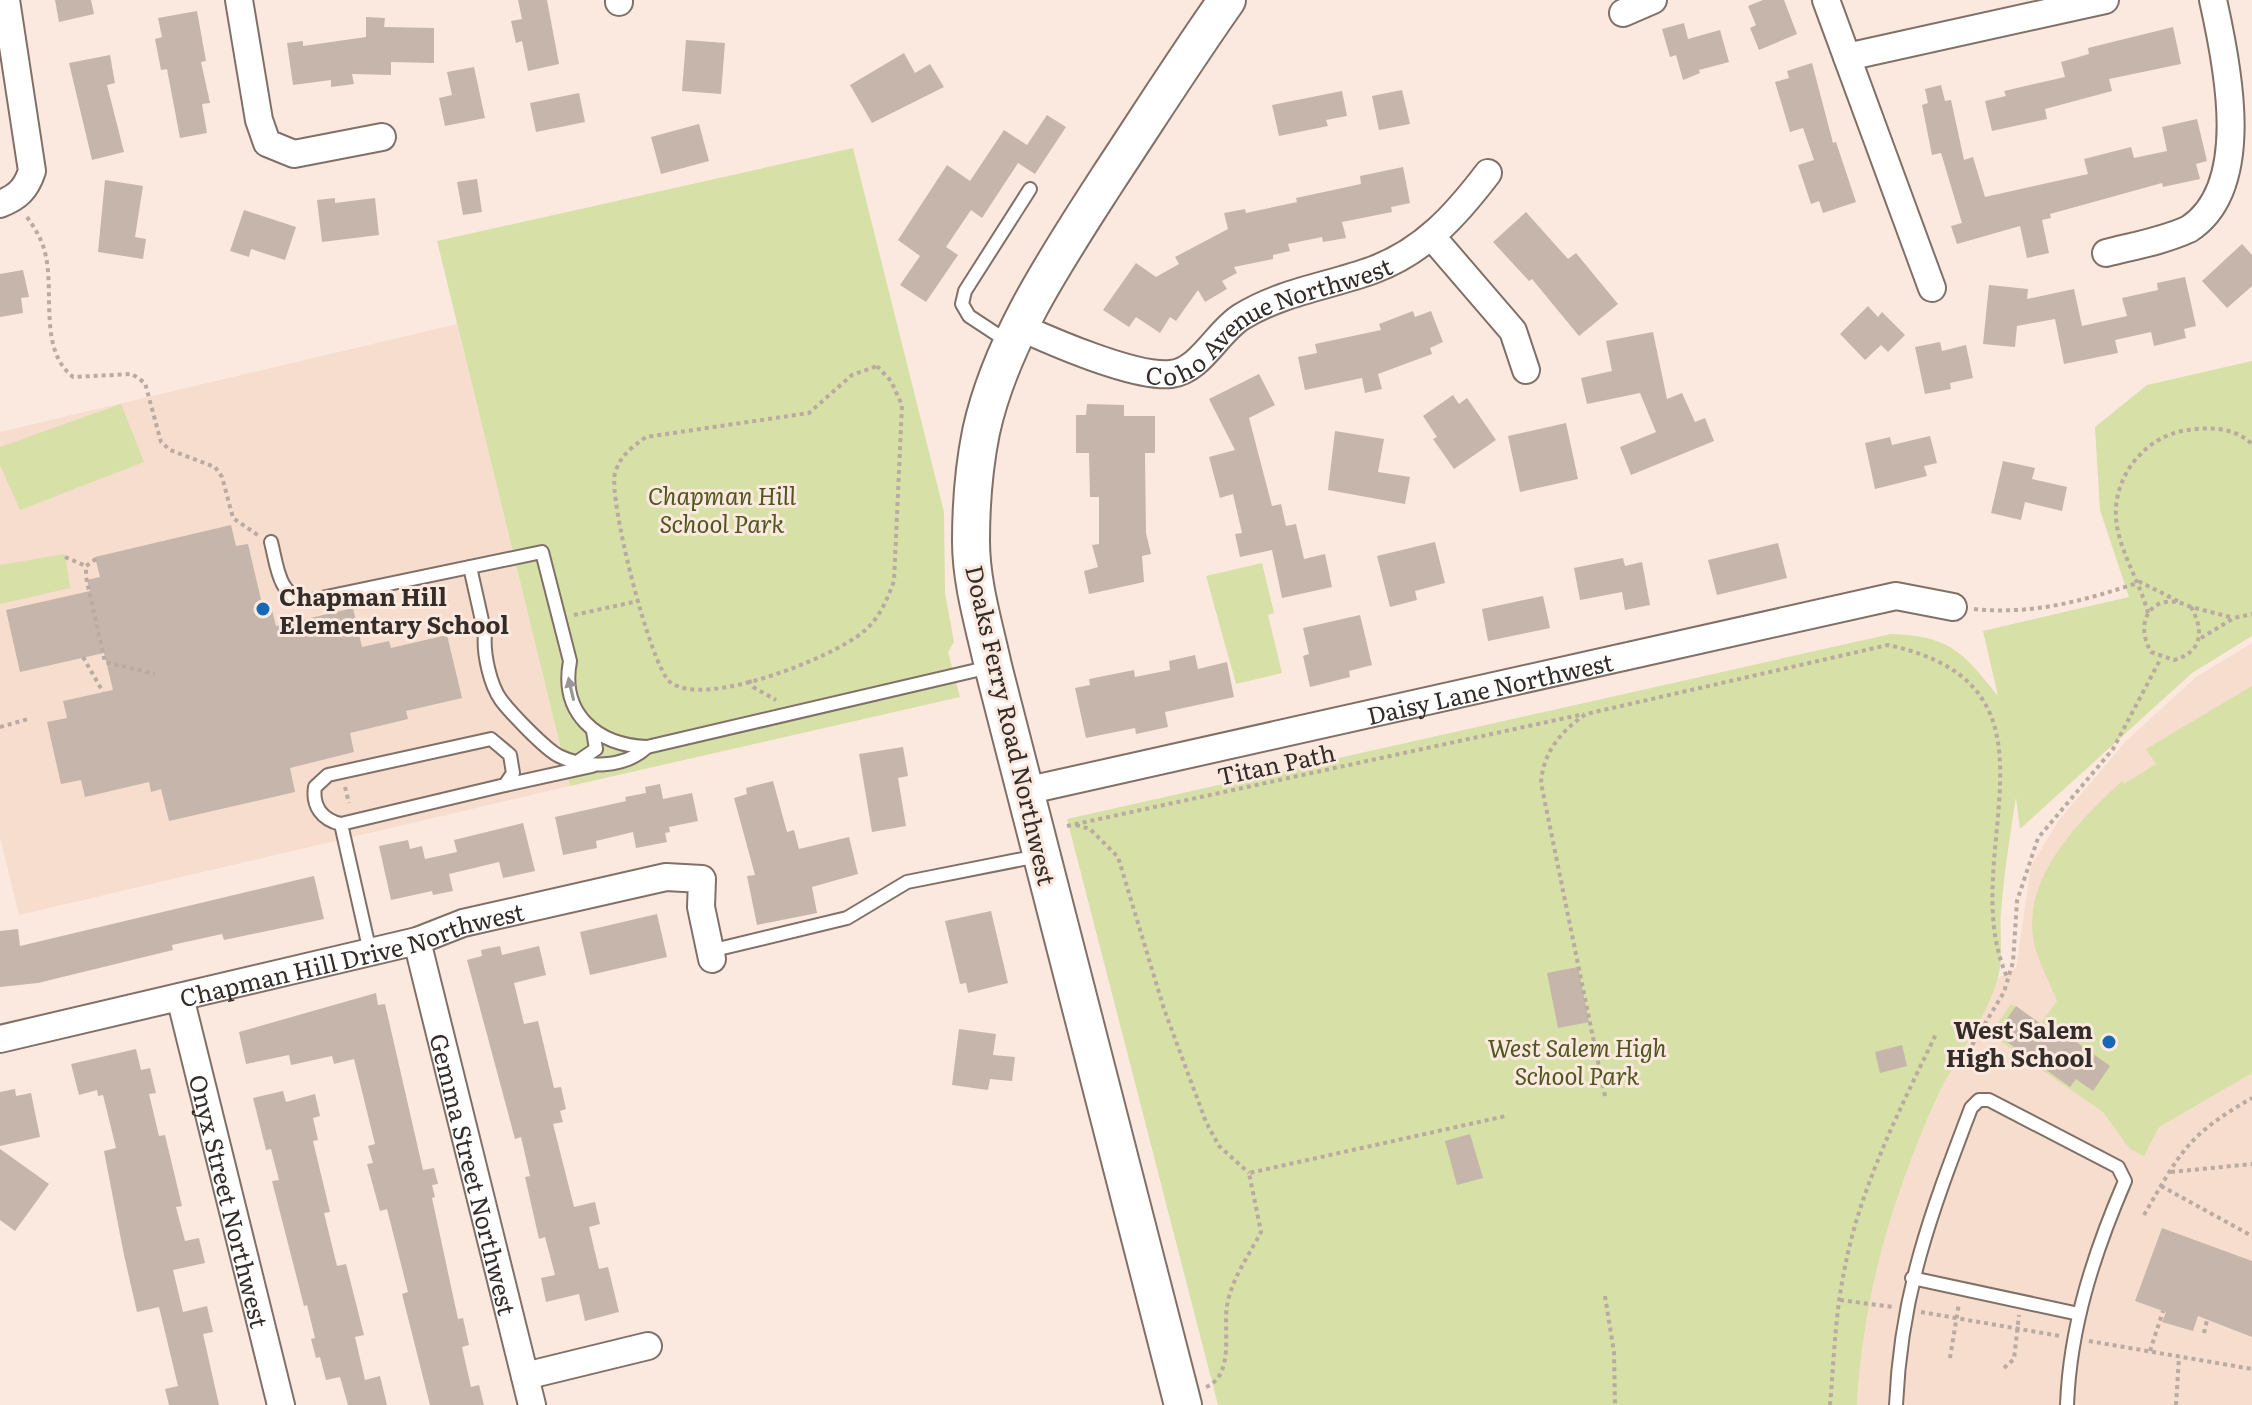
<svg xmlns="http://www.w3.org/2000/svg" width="2252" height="1405" font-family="Literata,serif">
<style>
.built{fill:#f6ddce}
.green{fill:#d6e0a7}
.building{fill:#c6b5ab}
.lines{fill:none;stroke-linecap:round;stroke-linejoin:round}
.lane-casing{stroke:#807067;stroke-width:16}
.street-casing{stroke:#807067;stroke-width:30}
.secondary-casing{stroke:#807067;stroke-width:40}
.path{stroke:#b9aaa2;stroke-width:4;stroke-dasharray:4 4;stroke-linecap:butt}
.lane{stroke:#fff;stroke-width:12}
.street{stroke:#fff;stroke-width:26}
.secondary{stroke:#fff;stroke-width:36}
.oneway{fill:#999694}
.poi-dot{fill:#1668b6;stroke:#fbe9df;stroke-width:3}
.labels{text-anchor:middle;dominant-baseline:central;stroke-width:6;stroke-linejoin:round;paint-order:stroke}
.street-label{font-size:24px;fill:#332c28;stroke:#fbe9df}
.park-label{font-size:24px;font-style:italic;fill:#4f561f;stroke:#fbe9df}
.poi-label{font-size:24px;font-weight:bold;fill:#332c28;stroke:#fbe9df;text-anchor:start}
</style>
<rect width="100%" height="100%" fill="#fbe9df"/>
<g class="built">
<path d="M457 324 570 786 19 915 0 837V432Z"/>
<path d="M2252 643V1405H1857L1864 1316 1880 1247 1901 1180 1948 1074 1985 1009 1998 978 2016 968 2031 866 2059 820 2126 741 2196 677Z"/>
</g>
<g class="green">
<path d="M853 148 944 512 945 593 954 642 948 652 960 697 570 786 437 241Z"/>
<path d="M2252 361V636L2192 673 2020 829 2016 797C2010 835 2004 873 2001 911 1999 933 2004 955 1998 977 1987 1018 1958 1053 1940 1091 1893 1193 1863 1292 1857 1405H1218L1067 819 1891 634C1950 636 1963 652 1998 696L1983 631 2129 597 2100 510 2095 427 2147 385Z"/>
<path d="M121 404 144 462 20 510 0 465V447Z"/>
<path d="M65 554 70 588 0 604V565Z"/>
<path d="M1262 563 1274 613 1268 615 1282 673 1236 684 1206 576Z"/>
<path d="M2252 686V1073L2159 1127 2144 1156 2130 1149 2103 1112 1990 1034 2011 1004 2041 1023 2057 1001C2050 982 2038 962 2034 943 2021 878 2079 821 2122 781L2124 784 2156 764 2146 749Z"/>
</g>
<g class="building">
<path d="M55 0H91L94 14 59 22Z"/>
<path d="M518 0H547L559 64 528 71 522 41 516 43 511 21 522 19Z"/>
<path d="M1763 0H1784L1797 34 1759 50 1750 28 1756 25 1748 6Z"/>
<path d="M197 11 206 61 201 62 210 103 202 104 207 133 180 138 167 69 161 70 155 39 162 37 158 18Z"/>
<path d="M366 17 385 18 384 27 434 28V63L391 62V75L352 74 354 84 331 87V80L293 85 287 43 303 41V46L366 37Z"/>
<path d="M1684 23 1688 39 1720 30 1729 62 1699 70 1700 73 1683 80 1676 55 1670 57 1662 29Z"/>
<path d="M2173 27 2181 64 2109 79 2112 91 2045 109 2047 119 1992 131 1985 101 2006 96 2004 91 2065 77 2061 62 2089 54 2088 48Z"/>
<path d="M686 40 725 43 721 94 682 91Z"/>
<path d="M904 53 915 73 930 64 944 87 872 123 850 85Z"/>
<path d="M110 55 115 83 107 85 124 152 92 160 69 63Z"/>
<path d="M1812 63 1833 143 1836 142 1856 202 1823 213 1819 201 1811 204 1798 165 1814 160 1803 128 1790 132 1775 82 1789 78 1787 71Z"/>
<path d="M474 67 485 118 445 126 439 98 452 95 447 72Z"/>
<path d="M1941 85 1945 101 1951 100 1964 160 1973 157 1985 197 2088 174 2084 159 2131 147 2134 158 2167 151 2162 127 2197 119 2207 161 2196 164 2200 179 2163 187 2162 183 2050 214 2051 218 2042 220 2049 253 2027 258 2020 226 1957 244 1951 226 1962 223 1941 153 1932 155 1922 105 1928 103 1925 89Z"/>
<path d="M1402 90 1410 124 1379 130 1372 96Z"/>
<path d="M1342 91 1347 116 1326 120 1328 126 1279 136 1272 105Z"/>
<path d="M579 93 585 122 536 132 530 103Z"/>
<path d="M1047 115 1066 127 1035 174 1018 163 982 218 971 210 946 247 958 255 926 302 900 285 920 256 898 240 947 165 970 181 1004 130 1027 145Z"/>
<path d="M699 124 709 161 661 174 651 137Z"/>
<path d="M1403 167 1410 203 1391 207 1392 212 1342 222 1346 238 1323 242 1322 237 1288 244 1290 251 1273 255V259L1234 267 1237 273 1222 281 1227 289 1205 302 1198 290 1176 321 1170 317 1160 333 1136 317 1129 327 1103 310 1136 263 1156 277 1179 264 1175 257 1228 229 1224 213 1245 209 1246 213 1297 202 1296 198 1361 184 1360 176Z"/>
<path d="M477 179 482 212 463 215 457 182Z"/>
<path d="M105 180 143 186 135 237 146 239 143 259 98 252Z"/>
<path d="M335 198V203L375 198 379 235 322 242 317 200Z"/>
<path d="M244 210 296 227 285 260 251 249 249 257 230 251Z"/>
<path d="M1526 212 1568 259 1576 253 1618 304 1579 336 1532 279 1529 281 1493 242Z"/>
<path d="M2242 244 2252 255V286L2227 308 2202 281Z"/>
<path d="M23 270 29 297 21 298 23 313 0 317V274Z"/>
<path d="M2185 277 2196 326 2184 329 2186 338 2154 346 2151 332 2115 340 2118 353 2064 364 2055 319 2017 326 2015 347 1983 344 1989 285 2028 289 2027 299 2074 289 2082 326 2127 316 2122 298 2158 290 2157 283Z"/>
<path d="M1868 306 1878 317 1882 312 1905 335 1888 352 1881 345 1865 360 1840 334Z"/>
<path d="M1413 311 1415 317 1431 311 1443 342 1430 348 1432 354 1378 374 1382 389 1365 393 1362 378 1305 390 1298 357 1317 353 1315 344 1381 330 1379 324Z"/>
<path d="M1653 332 1667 399 1682 393 1695 422 1705 418 1714 441 1631 475 1620 447 1656 432 1640 393 1587 404 1581 378 1612 371 1606 341Z"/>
<path d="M1940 342 1942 351 1966 345 1973 378 1950 383 1951 389 1925 394 1915 347Z"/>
<path d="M1259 374 1275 405 1249 418 1272 506 1281 504 1286 526 1296 524 1304 559 1325 554 1332 587 1282 598 1272 550 1240 557 1235 534 1242 533 1233 494 1220 498 1209 457 1235 450 1209 399Z"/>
<path d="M1453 395 1459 404 1467 398 1496 440 1454 469 1433 439 1437 437 1423 416Z"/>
<path d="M1087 404 1124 405V416H1155V453H1145L1146 533 1151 554 1142 556 1144 582 1089 594 1084 571 1098 567 1092 545 1099 544V497H1090L1089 453H1076V415H1086Z"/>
<path d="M1566 423 1578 479 1520 492 1508 436Z"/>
<path d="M1335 431 1384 439 1378 472 1410 477 1405 504 1328 490Z"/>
<path d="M1930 436 1937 463 1924 466 1927 476 1875 489 1865 443 1890 437 1892 445Z"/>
<path d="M2003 461 2035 468 2032 479 2067 487 2062 511 2025 502 2021 520 1991 513Z"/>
<path d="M231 525 236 546 248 544 263 608 271 606 276 626 353 608 362 647 389 641 391 648 447 635 462 698 406 711 408 719 350 733 354 752 290 768 295 792 169 821 161 789 151 792 149 782 85 797 81 780 61 784 47 722 67 718 63 701 113 690 104 653 20 672 6 610 90 591 87 580 100 577 95 557Z"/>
<path d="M1435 542 1445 583 1415 591 1417 600 1390 607 1377 556Z"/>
<path d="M1778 543 1787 578 1717 595 1708 560Z"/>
<path d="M1623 558 1625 566 1642 562 1650 605 1625 610 1622 592 1580 600 1574 568Z"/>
<path d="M1543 596 1550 628 1488 641 1482 609Z"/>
<path d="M1360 615 1372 665 1349 671 1350 677 1310 687 1303 656 1309 654 1303 628Z"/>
<path d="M1195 655 1198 669 1227 662 1234 697 1165 712 1168 727 1136 734 1135 728 1086 738 1075 688 1090 685 1089 679 1134 670 1135 677 1170 670 1169 661Z"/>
<path d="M903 747 908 776 898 778 906 826 872 832 859 754Z"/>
<path d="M773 781 787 832 794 830 799 849 849 837 858 874 812 887 817 913 757 925 747 876 755 875 734 798 747 794 746 788Z"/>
<path d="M660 784 663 799 692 793 698 821 669 827 670 832 665 833 667 842 636 848 633 832 596 841 597 848 563 855 555 817 626 801 625 797 646 793 645 787Z"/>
<path d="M523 823 535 871 503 878 499 862 449 874 453 891 433 895 432 891 391 900 379 846 408 840 410 849 422 846 425 859 457 852 454 840Z"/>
<path d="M314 876 324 919 224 940 222 934 172 945 173 950 38 983 0 987V931L18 929 20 946Z"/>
<path d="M991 911 1008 983 968 993 966 983 960 984 945 921Z"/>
<path d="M657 914 667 957 590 975 580 932Z"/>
<path d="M500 946 502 955 539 946 546 975 514 983 524 1024 538 1021 554 1088 561 1087 566 1109 560 1111 563 1122 553 1124 574 1207 595 1202 600 1224 589 1227 599 1269 608 1267 619 1312 585 1321 579 1294 546 1302 541 1278 555 1275 545 1237 539 1239 525 1177 530 1176 521 1137 515 1139 467 960 482 956 481 950Z"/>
<path d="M1578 967 1589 1022 1558 1028 1547 973Z"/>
<path d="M376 993 378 1005 385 1004 423 1170 434 1168 438 1184 432 1185 435 1197 432 1198 458 1319 463 1318 469 1345 462 1347 471 1387 479 1385 484 1405H430L402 1294 408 1292 387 1209 380 1211 367 1164 373 1163 368 1146 375 1144 354 1059 334 1064 332 1056 291 1065 289 1055 246 1064 239 1032Z"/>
<path d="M2016 1006 2053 1033 2057 1028 2110 1066 2093 1091 2076 1079 2070 1087 1996 1034Z"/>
<path d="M959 1029 996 1034 993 1055 1015 1057 1012 1081 990 1079 988 1090 952 1085Z"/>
<path d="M1902 1045 1907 1066 1880 1073 1875 1052Z"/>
<path d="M136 1049 141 1070 150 1068 156 1093 149 1094 159 1136 165 1135 182 1206 176 1207 185 1241 199 1238 205 1263 173 1270 183 1312 207 1306 213 1332 203 1334 219 1405H169L165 1389 178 1386 159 1307 137 1312 124 1255 104 1151 116 1148 103 1095 98 1096 97 1090 79 1095 71 1064Z"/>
<path d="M15 1089 16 1096 31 1093 40 1137 0 1146V1092Z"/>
<path d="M283 1091 286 1102 315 1094 320 1116 313 1118 318 1140 313 1141 330 1212 324 1213 337 1266 346 1264 364 1335 355 1337 365 1380 380 1376 387 1405H348L340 1377 326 1380 320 1357 316 1358 311 1339 315 1338 307 1305 304 1306 272 1181 279 1180 271 1149 266 1150 253 1098Z"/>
<path d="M1470 1134 1483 1178 1457 1185 1445 1141Z"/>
<path d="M0 1149 49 1184 15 1231 0 1220Z"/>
<path d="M2162 1228 2252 1261V1337L2198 1316 2193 1331 2162 1322 2166 1312 2135 1301Z"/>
</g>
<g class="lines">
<defs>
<g id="lane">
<path d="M1010 343 969 316 962 304 965 291 1030 189"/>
<path d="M271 542C277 565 278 597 307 601L542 552 570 661C560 714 597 745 647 747L990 667"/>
<path d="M470 567 485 634C483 653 490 685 501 700 511 713 545 749 559 756 585 769 625 768 647 747"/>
<path d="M491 739 510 755 513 773 505 785 341 824C322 820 312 806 315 787L328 775Z"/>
<path d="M580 760 596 749 593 731"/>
<path d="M505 785 592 766"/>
<path d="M341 824 370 952"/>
<path d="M710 951 847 918 907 882 1038 856"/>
<path d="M1912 1278 2079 1314"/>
<path d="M1896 1405C1901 1291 1931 1213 1971 1108L1979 1100H1989L2118 1167 2125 1181C2094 1253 2070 1326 2067 1405"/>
</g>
<g id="street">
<path d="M239 0 259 120 267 143 294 154 382 137"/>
<path d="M619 0V2"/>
<path d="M1826 0 1932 288"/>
<path d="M1623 13 1653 0"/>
<path d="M1847 57 2105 0"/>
<path d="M0 204C18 197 26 189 32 171L6 0"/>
<path d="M1433 238 1513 331 1526 370"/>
<path d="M2106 253C2133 246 2163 241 2189 229 2252 188 2229 71 2213 0"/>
<path id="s1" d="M1020 327C1053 342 1136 378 1171 374 1200 371 1217 332 1241 317 1281 292 1329 286 1373 270 1424 251 1456 215 1488 173"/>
<path id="s2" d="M1025 791 1896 596 1953 607"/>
<path id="s3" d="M417 941 532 1405"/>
<path id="s4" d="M180 997 281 1405"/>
<path id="s5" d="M0 1039 417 941 463 923 666 877 702 879 701 907 712 959"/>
<path d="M525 1376 648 1346"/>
</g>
<path id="secondary" d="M1183 1405 993 666C984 625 971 583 971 541 971 504 974 467 981 432 1001 340 1059 255 1109 177 1148 118 1186 58 1227 0"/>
</defs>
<use href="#lane" class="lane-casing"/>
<use href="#street" class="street-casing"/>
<use href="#secondary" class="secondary-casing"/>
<g class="path">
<path d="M27 217C36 230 43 241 46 257 54 295 39 350 73 377L132 374 145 383 161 442 170 450 215 467 222 477 233 518 259 536"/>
<path d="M877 366 891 381 902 405 894 581C887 600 879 619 863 632 832 658 704 709 670 682 650 665 608 499 615 473 620 456 632 447 646 437L809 413 852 375Z"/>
<path d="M65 557 86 566"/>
<path d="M96 559 86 566V577L105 662 155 674"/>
<path d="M2191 607C2155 589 2132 619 2151 652L2174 660C2203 652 2204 630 2191 607L2234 618"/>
<path d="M1974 609C2032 615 2084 601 2140 582L2178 601"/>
<path d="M2148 613C2140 582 2118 549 2116 518 2113 476 2146 435 2188 430 2210 427 2234 427 2252 444"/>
<path d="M574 615 638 601"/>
<path d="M2201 638 2234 618 2252 614"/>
<path d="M83 657 103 692"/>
<path d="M749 680 753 687 776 700"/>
<path d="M0 727 28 719"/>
<path d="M345 787 349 803"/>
<path d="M1076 825 1090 829 1118 857 1164 1009 1206 1122 1219 1146 1249 1173"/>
<path d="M1067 826 1584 714"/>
<path d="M1968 1052 2004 992 2013 962 2017 901 2038 838 2113 749 2161 658"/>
<path d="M1605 1096 1541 783C1543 752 1561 731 1586 714L1888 645C2084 687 1951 857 2008 979"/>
<path d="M2171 1172 2252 1164"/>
<path d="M2161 1186 2252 1236"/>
<path d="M2144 1215C2180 1153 2187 1135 2252 1098"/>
<path d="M1605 1296 1614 1352 1615 1405"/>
<path d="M1840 1300 1893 1307"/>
<path d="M1921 1312 2060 1336"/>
<path d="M2204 1333 2207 1320"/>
<path d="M2089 1341 2252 1369"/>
<path d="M2150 1351 2163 1311"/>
<path d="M1950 1358 1959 1303"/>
<path d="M2004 1368 2014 1359 2019 1315"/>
<path d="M1206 1387C1235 1375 1223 1330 1227 1306 1231 1280 1249 1255 1261 1232L1249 1173 1506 1116"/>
<path d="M1830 1405C1834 1361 1835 1315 1844 1272 1859 1189 1900 1109 1936 1034"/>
<path d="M2176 1405 2179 1357"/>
</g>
<use href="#lane" class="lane"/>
<use href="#street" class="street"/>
<use href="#secondary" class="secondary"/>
</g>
<defs><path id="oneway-solid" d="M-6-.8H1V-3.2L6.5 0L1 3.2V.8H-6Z" transform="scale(2)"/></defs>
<use class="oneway" href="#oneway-solid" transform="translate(571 689) rotate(-103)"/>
<g class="poi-dot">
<circle cx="263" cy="609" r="8"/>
<circle cx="2109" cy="1042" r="8"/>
</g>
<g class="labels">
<g class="street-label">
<text stroke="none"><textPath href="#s1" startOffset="272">Coho Avenue Northwest</textPath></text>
<text stroke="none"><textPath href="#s2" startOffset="476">Daisy Lane Northwest</textPath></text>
<text transform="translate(1012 725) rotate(77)">Doaks Ferry Road Northwest</text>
<text transform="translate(1276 763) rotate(-12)">Titan Path</text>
<text stroke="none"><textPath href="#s5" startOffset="362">Chapman Hill Drive Northwest</textPath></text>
<text stroke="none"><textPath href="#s3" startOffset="240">Gemma Street Northwest</textPath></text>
<text stroke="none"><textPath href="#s4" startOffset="210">Onyx Street Northwest</textPath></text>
</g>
<g class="park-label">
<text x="722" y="494">Chapman Hill<tspan x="722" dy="28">School Park</tspan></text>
<text x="1577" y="1046">West Salem High<tspan x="1577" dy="28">School Park</tspan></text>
</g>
<g class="poi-label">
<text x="279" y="595">Chapman Hill<tspan x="279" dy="28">Elementary School</tspan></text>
<text x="2093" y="1028" text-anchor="end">West Salem<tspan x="2093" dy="28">High School</tspan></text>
</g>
</g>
</svg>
